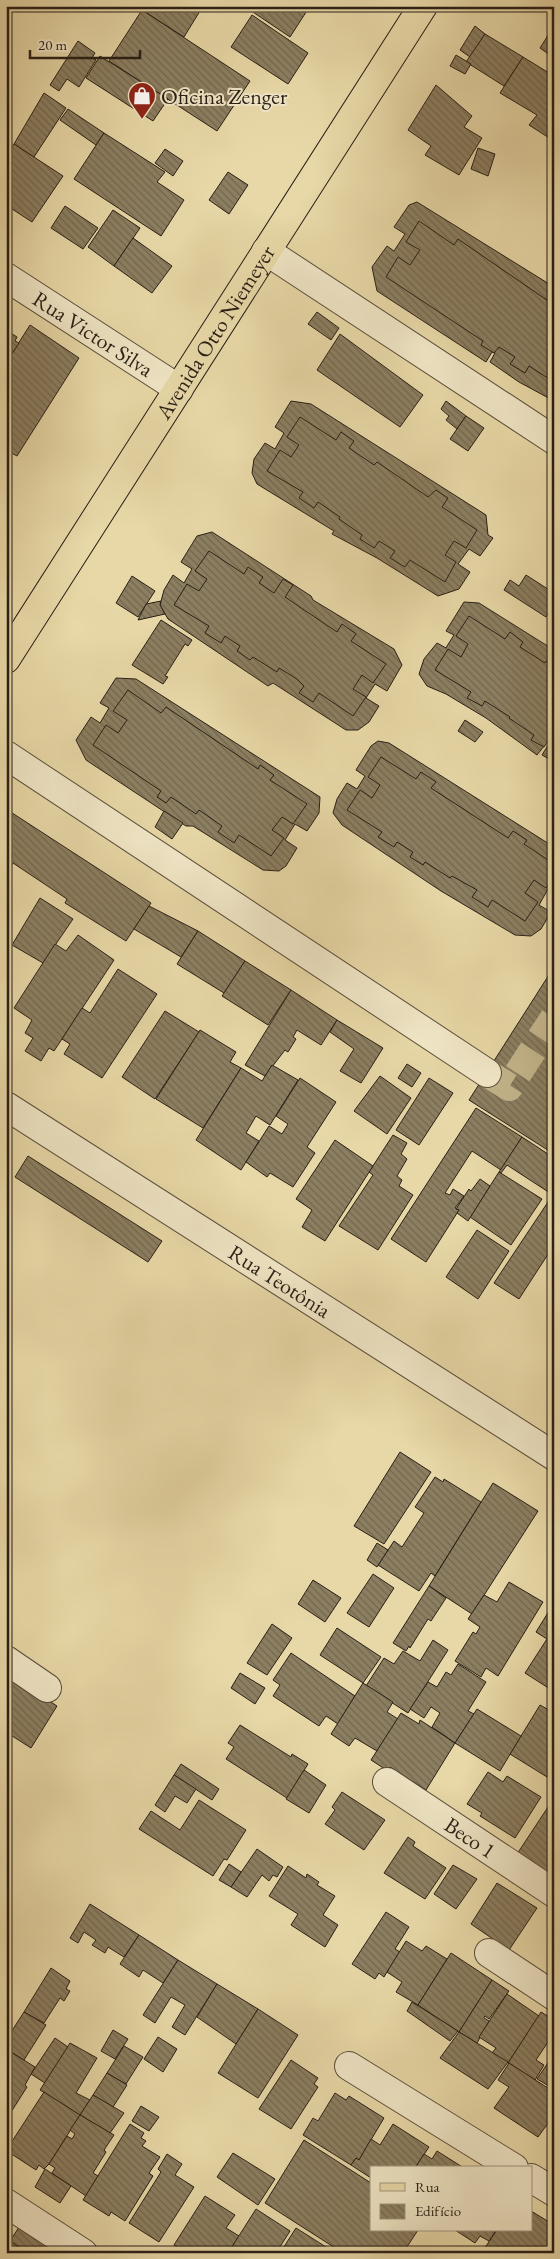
<svg xmlns="http://www.w3.org/2000/svg" width="560" height="2259" font-family="'EB Garamond',serif">
<style>
.building{fill:url(#building-back-hatch);stroke:#291f16}
.lines{fill:none;stroke-linecap:round;stroke-linejoin:round}
.minor-tunnel{stroke:#c2b38a;stroke-width:28;stroke-dasharray:28 14;stroke-linecap:butt}
.minor-casing{stroke:#594d3a;stroke-width:30}
.major-casing{stroke:#291f16;stroke-width:30}
.minor{stroke:#f0e6c6;stroke-width:28}
.major{stroke:#e8d8a7;stroke-width:28}
.labels{text-anchor:middle;dominant-baseline:central;stroke-width:4;stroke-linejoin:round;paint-order:stroke}
.poi-label{font-size:22px;fill:#291f16;stroke:#f0e6c6;text-anchor:start}
.street-label{font-size:22px;fill:#291f16;stroke:#f0e6c6}
</style>
<defs>
<pattern id="building-back-hatch" width="6" height="6" patternUnits="userSpaceOnUse" patternTransform="scale(1.25)"><rect width="6" height="6" fill="#8c7f61"/><path d="M-1 5l2 2M0 0l6 6M5-1l2 2" fill="none" stroke="#72674f"/></pattern>
</defs>
<rect width="100%" height="100%" fill="#e8d8a7"/>
<filter id="stains"><feTurbulence type="fractalNoise" baseFrequency=".004" numOctaves="4"/><feColorMatrix values="0 0 0 0 .2 0 0 0 0 .09 0 0 0 0 .02 0 0 0 .5 -.17"/></filter>
<radialGradient id="worn" r=".72"><stop offset=".6" stop-color="#630" stop-opacity="0"/><stop offset="1" stop-color="#630" stop-opacity=".3"/></radialGradient>
<g class="building">
<path d="M136 6H203L184 37Z"/>
<path d="M244 6H310L290 37Z"/>
<path d="M142 10 250 81 217 131 109 61Z"/>
<path d="M252 15 308 53 288 84 231 47Z"/>
<path d="M475 26 485 34 470 57 460 50Z"/>
<path d="M554 26V58L540 48Z"/>
<path d="M485 34 523 57 504 86 466 62Z"/>
<path d="M78 41 95 53 92 58 96 60 79 87 67 79 59 91 50 85Z"/>
<path d="M456 55 471 64 465 74 450 66Z"/>
<path d="M100 56 168 99 153 121 86 78Z"/>
<path d="M523 57 554 76V141L529 125 537 115 500 93Z"/>
<path d="M436 85 472 116 464 127 482 138 459 175 425 155 431 146 408 130Z"/>
<path d="M44 93 66 108 34 157 14 144Z"/>
<path d="M68 109 104 133 96 145 60 120Z"/>
<path d="M104 133 165 172 157 182 184 200 161 236 74 179Z"/>
<path d="M14 144 63 176 32 222 6 205V157Z"/>
<path d="M478 148 495 154 488 176 471 169Z"/>
<path d="M165 149 183 161 173 176 155 163Z"/>
<path d="M228 172 248 185 229 214 209 200Z"/>
<path d="M417 202 554 287V401L519 382 490 362 495 353 492 352 486 362 377 291 372 267 387 246 394 251 405 234 394 227 409 205Z"/>
<path d="M65 206 98 228 83 249 51 228Z"/>
<path d="M113 210 140 228 114 266 88 247Z"/>
<path d="M419 221 454 245 458 239 554 305V382L529 366 525 373 510 364 515 357 499 347 494 353 481 345 483 341 386 277 398 257 410 265 420 250 406 242Z"/>
<path d="M133 238 172 266 152 293 114 266Z"/>
<path d="M317 312 339 328 331 340 308 324Z"/>
<path d="M30 325 79 358 17 456 6 450V363Z"/>
<path d="M6 330 17 337 15 341 19 343 6 363Z"/>
<path d="M340 334 423 395 400 427 317 370Z"/>
<path d="M291 401 311 404 486 515 488 535 493 538 480 556 469 549 458 564 470 572 459 589 438 596 377 558 332 534 334 531 257 484 252 473 254 459 265 443 275 449 284 433 275 427Z"/>
<path d="M446 401 466 416 457 429 446 420 449 416 441 409Z"/>
<path d="M466 416 484 428 468 451 450 439Z"/>
<path d="M300 417 336 440 341 432 354 441 349 448 374 465 377 462 428 497 436 490 448 498 442 507 477 530 466 548 454 541 445 555 456 562 445 582 410 560 405 567 390 558 395 551 379 541 374 548 360 539 362 535 339 519 340 517 318 502 314 508 299 498 303 492 267 471 280 450 291 457 299 445 287 437Z"/>
<path d="M212 532 311 596 313 600 394 649 402 665 387 691 375 684 366 698 379 706 369 722 358 730H346L273 683 268 686 168 619 160 605 164 590 173 575 184 583 192 569 181 562 197 536Z"/>
<path d="M209 551 244 574 248 567 263 577 259 583 274 593 283 579 293 585 285 597 337 632 342 624 356 634 351 641 386 664 373 683 362 675 353 689 366 697 353 716 319 693 313 702 299 693 304 686 297 679 279 668 277 672 253 657 250 660 237 651 240 646 225 636 221 643 205 633 209 626 174 605 187 584 199 591 207 579 195 571Z"/>
<path d="M526 575 554 593V605L546 617 504 590 510 580 519 586Z"/>
<path d="M132 576 155 591 138 617 116 603Z"/>
<path d="M161 601 160 605 165 614 138 620 146 604Z"/>
<path d="M464 602 479 603 554 650V762L542 755 550 742 548 741 537 755 486 718 446 694 427 686 419 674 424 659 437 643 446 648 447 646 454 635 446 631Z"/>
<path d="M469 616 505 639 510 632 523 642 520 647 545 663 546 661 554 666V743L549 740 544 747 531 740 534 735 509 718 510 717 485 701 482 706 467 698 471 692 435 670 448 649 461 657 468 644 456 636Z"/>
<path d="M161 620 192 640 188 646 185 644 165 676 168 677 163 684 132 665Z"/>
<path d="M116 678 136 679 320 797 319 813 307 831 295 824 285 840 297 848 286 866 279 871 263 870 193 826H186L86 760 76 740 91 717 100 723 109 708 100 703Z"/>
<path d="M128 690 161 713 166 707 258 769 260 765 274 775 270 780 307 804 293 824 282 817 272 830 284 838 271 856 239 835 234 843 218 832 222 826 199 810 196 814 171 797 166 803 157 797 161 791 93 745 106 725 118 733 127 720 113 711Z"/>
<path d="M465 720 483 732 475 742 458 731Z"/>
<path d="M378 741 389 743 554 847V892L548 889 539 905 551 912 541 929 531 936 515 935 441 891 342 825 333 813 337 799 347 783 357 789 365 776 356 770 371 746Z"/>
<path d="M381 757 416 779 421 772 436 782 431 788 508 838 513 831 527 840 524 844 554 864V877L546 888 534 880 525 893 538 902 525 921 492 900 488 907 472 897 477 890 452 876 450 878 425 862 423 865 410 857 413 852 397 842 394 847 378 837 382 832 347 810 360 790 372 798 380 785 368 777Z"/>
<path d="M6 809 151 903 126 941 65 903 67 899 13 863 9 870 6 868Z"/>
<path d="M164 811 183 823 172 839 155 827Z"/>
<path d="M40 898 73 919 43 963 12 945Z"/>
<path d="M149 906 198 931 181 957 134 929Z"/>
<path d="M198 931 245 961 224 993 177 964Z"/>
<path d="M78 935 114 960 54 1051 49 1048 41 1061 25 1051 33 1038 25 1033 32 1020 14 1008 55 944 66 951Z"/>
<path d="M245 961 291 990 268 1025 222 996Z"/>
<path d="M554 967V1154L469 1100Z"/>
<path d="M118 969 157 994 102 1078 64 1054 70 1044 62 1039 82 1008 90 1013Z"/>
<path d="M291 990 337 1020 321 1045 297 1030 293 1037 296 1039 288 1052 285 1050 265 1076 245 1065Z"/>
<path d="M165 1011 199 1032 155 1099 122 1077Z"/>
<path d="M337 1020 383 1048 361 1083 340 1071 354 1049 330 1032Z"/>
<path d="M200 1030 236 1052 230 1062 241 1068 203 1128 156 1099Z"/>
<path d="M407 1064 421 1073 412 1087 398 1078Z"/>
<path d="M272 1065 298 1080 270 1125 256 1116 246 1133 259 1141 241 1170 196 1140 241 1068 262 1081Z"/>
<path d="M380 1076 411 1098 387 1134 354 1111Z"/>
<path d="M300 1078 336 1102 307 1147 315 1153 293 1187 270 1173 267 1177 246 1162 269 1126 282 1134 288 1124 276 1116Z"/>
<path d="M429 1078 453 1093 419 1145 396 1130Z"/>
<path d="M476 1108 522 1137 501 1170 472 1151 445 1193 450 1195 453 1189 464 1196 455 1208 459 1210 426 1262 391 1239Z"/>
<path d="M393 1135 407 1143 401 1154 407 1159 397 1176 402 1180 399 1186 413 1195 378 1250 339 1226 373 1175 369 1172Z"/>
<path d="M522 1137 554 1158 553 1195 507 1165 501 1173 499 1172Z"/>
<path d="M335 1140 373 1166 325 1241 302 1227 312 1210 296 1199Z"/>
<path d="M28 1156 162 1241 148 1262 15 1177Z"/>
<path d="M499 1172 542 1199 511 1245 470 1217Z"/>
<path d="M480 1179 490 1186 468 1221 457 1213 459 1210 456 1209 469 1189 471 1191Z"/>
<path d="M554 1193V1245L519 1299 494 1283Z"/>
<path d="M477 1230 509 1251 478 1299 446 1277Z"/>
<path d="M400 1452 431 1472 384 1544 354 1526Z"/>
<path d="M435 1477 443 1482 444 1479 481 1502 435 1576 431 1573 419 1591 378 1565 394 1541 402 1547 424 1513 415 1507Z"/>
<path d="M493 1483 538 1511 472 1614 429 1586Z"/>
<path d="M377 1543 388 1550 377 1567 367 1560Z"/>
<path d="M373 1574 394 1588 369 1627 347 1613Z"/>
<path d="M313 1580 341 1598 325 1622 298 1604Z"/>
<path d="M509 1582 543 1602 498 1676 486 1668 481 1677 455 1661 473 1632 476 1634 480 1627 468 1619 484 1595 497 1602Z"/>
<path d="M429 1586 446 1598 431 1621 428 1619 410 1648 409 1646 406 1651 393 1643Z"/>
<path d="M554 1603V1683L550 1689 525 1673 547 1639 536 1632Z"/>
<path d="M272 1624 292 1638 267 1675 247 1663Z"/>
<path d="M337 1628 381 1657 363 1683 320 1655Z"/>
<path d="M433 1640 448 1650 408 1713 366 1686 384 1658 394 1664 403 1651 420 1661Z"/>
<path d="M291 1653 355 1696 338 1724 326 1716 319 1726 273 1696 280 1685 273 1680Z"/>
<path d="M458 1664 486 1682 468 1711 474 1714 455 1743 432 1727 440 1713 431 1707 424 1718 410 1709 428 1682 437 1687 446 1672 451 1675Z"/>
<path d="M6 1673 57 1706 31 1748 6 1732Z"/>
<path d="M240 1673 265 1688 255 1704 231 1688Z"/>
<path d="M363 1683 393 1702 387 1712 398 1719 377 1751 355 1738 349 1746 331 1734Z"/>
<path d="M540 1705 554 1713V1765L547 1777 510 1754Z"/>
<path d="M477 1709 521 1736 500 1771 455 1743Z"/>
<path d="M401 1713 419 1724 420 1720 455 1743 426 1790 390 1767 388 1771 371 1760Z"/>
<path d="M240 1725 291 1757 292 1754 308 1764 287 1798 226 1759 234 1747 228 1743Z"/>
<path d="M181 1764 219 1789 212 1800 174 1775Z"/>
<path d="M304 1770 326 1785 309 1813 286 1799Z"/>
<path d="M488 1772 503 1782 507 1776 541 1797 515 1838 480 1816 482 1813 467 1804Z"/>
<path d="M174 1775 196 1789 187 1803 175 1796 165 1812 155 1805Z"/>
<path d="M342 1792 385 1820 364 1850 325 1824 335 1810 332 1807Z"/>
<path d="M199 1800 246 1830 227 1860 224 1859 213 1876 139 1829 151 1811 180 1830Z"/>
<path d="M550 1804 554 1806 552 1876 517 1854Z"/>
<path d="M408 1837 415 1842 413 1846 446 1868 425 1899 384 1873Z"/>
<path d="M257 1849 283 1867 277 1877 273 1875 269 1881 262 1875 247 1897 231 1887Z"/>
<path d="M229 1864 241 1872 231 1887 219 1880Z"/>
<path d="M453 1865 477 1879 456 1909 434 1894Z"/>
<path d="M288 1866 306 1878 307 1874 319 1882 317 1885 335 1896 323 1915 338 1925 325 1947 291 1925 298 1914 269 1896Z"/>
<path d="M497 1883 537 1908 509 1950 471 1924Z"/>
<path d="M90 1904 139 1935 124 1957 108 1947 105 1953 92 1945 96 1940 84 1932 78 1943 70 1938Z"/>
<path d="M386 1912 409 1927 395 1949 400 1952 387 1972 384 1977 379 1973 375 1979 352 1964Z"/>
<path d="M139 1935 178 1960 163 1983 143 1970 139 1977 120 1964Z"/>
<path d="M406 1941 422 1951 426 1946 447 1959 418 2005 396 1992 402 1982 387 1972Z"/>
<path d="M451 1953 492 1980 459 2032 418 2005Z"/>
<path d="M178 1960 217 1984 185 2035 172 2027 185 2005 171 1997 155 2023 143 2015Z"/>
<path d="M51 1968 70 1981 66 1989 70 1991 64 2001 60 1998 44 2023 24 2012Z"/>
<path d="M492 1980 509 1991 489 2019 485 2016 484 2018 489 2021 477 2043 459 2032Z"/>
<path d="M217 1984 258 2009 236 2044 197 2017Z"/>
<path d="M507 1994 539 2016 508 2063 492 2053 496 2048 479 2037Z"/>
<path d="M412 2002 458 2031 450 2041 407 2011Z"/>
<path d="M258 2009 298 2035 258 2098 218 2073Z"/>
<path d="M24 2012 46 2025 24 2060 6 2049V2040Z"/>
<path d="M541 2012 554 2020V2033L536 2060 544 2065 535 2080 508 2063Z"/>
<path d="M113 2030 128 2039 115 2059 101 2051Z"/>
<path d="M459 2032 508 2062 488 2089 440 2058Z"/>
<path d="M158 2037 177 2049 163 2072 144 2059Z"/>
<path d="M55 2038 68 2047 45 2083 31 2074Z"/>
<path d="M70 2043 97 2058 76 2093 90 2100 80 2115 40 2090Z"/>
<path d="M124 2046 143 2057 126 2084 107 2073Z"/>
<path d="M6 2049 35 2067 25 2085 27 2087 6 2120Z"/>
<path d="M554 2054V2089L537 2079Z"/>
<path d="M291 2060 318 2078 314 2084 318 2087 291 2129 259 2109Z"/>
<path d="M509 2063 554 2092V2115L538 2137 494 2108 509 2087 498 2080Z"/>
<path d="M107 2073 127 2085 113 2107 93 2095Z"/>
<path d="M44 2092 80 2115 49 2164 44 2169 39 2165 36 2170 10 2153 13 2149 9 2146Z"/>
<path d="M335 2093 346 2100 349 2096 384 2118 359 2160 356 2158 351 2165 303 2135 313 2118 318 2121Z"/>
<path d="M93 2095 124 2113 110 2133 80 2115Z"/>
<path d="M141 2106 159 2117 149 2131 132 2121Z"/>
<path d="M80 2115 114 2135 104 2150 106 2152 93 2173 98 2176 86 2196 52 2173 55 2168 49 2164 67 2136 72 2139 75 2134 70 2130Z"/>
<path d="M130 2124 144 2133 141 2138 146 2141 142 2146 160 2157 149 2173 153 2176 125 2221 111 2212 109 2216 83 2200Z"/>
<path d="M393 2124 429 2147 415 2168H371V2178L351 2165 356 2158 359 2160 371 2139 380 2145Z"/>
<path d="M304 2140 371 2183V2230H418L405 2250 410 2253H343L265 2203Z"/>
<path d="M437 2151 464 2168H415L424 2154 432 2159Z"/>
<path d="M233 2153 275 2179 258 2205 217 2177Z"/>
<path d="M167 2154 182 2164 175 2175 194 2187 159 2242 129 2223 161 2172 158 2169Z"/>
<path d="M45 2169 71 2186 60 2203 35 2187Z"/>
<path d="M205 2196 235 2215 226 2228 239 2236 228 2253H185L174 2245Z"/>
<path d="M256 2209 290 2231 276 2253H228Z"/>
<path d="M531 2211 554 2225V2237L544 2253H491L484 2249 497 2230H531Z"/>
<path d="M21 2224 56 2246 52 2253H28L10 2241Z"/>
<path d="M296 2228 334 2252 333 2253H280Z"/>
<path d="M455 2230H496L489 2241 480 2236 475 2243Z"/>
<path d="M6 2239 10 2241 28 2253H6Z"/>
</g>
<g class="lines">
<path class="minor-tunnel" d="M487 1073 509 1087 554 1018"/>
<defs>
<g id="minor">
<path d="M266 251 554 440"/>
<path id="s1" d="M6 277 179 389"/>
<path d="M6 755 487 1073"/>
<path id="s2" d="M6 1106 554 1456"/>
<path d="M6 1660 47 1688"/>
<path id="s3" d="M387 1782 554 1893"/>
<path d="M489 1953 554 1996"/>
<path d="M349 2066 514 2168"/>
<path d="M531 2178 554 2192"/>
<path d="M6 2203 83 2253"/>
</g>
<g id="major">
<path id="s4" d="M6 659 423 6"/>
</g>
</defs>
<use href="#minor" class="minor-casing"/>
<use href="#major" class="major-casing"/>
<use href="#minor" class="minor"/>
<use href="#major" class="major"/>
</g>
<defs>
<symbol id="shop-pin" viewBox="-11 -11 22 30"><path d="M0 17L-7.5 6A9.5 9.5 0 1 1 7.5 6Z" fill="#8f2418" stroke="#f0e6c6"/><path d="M-5-2.5h2.3a2.7 3.5 0 0 1 5.4 0H5L5.5 6h-11ZM-1.5-2.5h3a1.5 2.3 0 0 0-3 0Z" fill="#fff"/></symbol>
</defs>
<g fill-rule="evenodd">
<use href="#shop-pin" x="126" y="80" width="32" height="43"/>
</g>
<g class="labels">
<g class="poi-label">
<text x="161" y="96">Oficina Zenger</text>
</g>
<g class="street-label">
<text stroke="none"><textPath href="#s1" startOffset="104">Rua Victor Silva</textPath></text>
<text stroke="none"><textPath href="#s4" startOffset="388">Avenida Otto Niemeyer</textPath></text>
<text stroke="none"><textPath href="#s2" startOffset="325">Rua Teotônia</textPath></text>
<text stroke="none"><textPath href="#s3" startOffset="100">Beco 1</textPath></text>
</g>
</g>
<rect width="560" height="2259" fill="none" stroke="#e8d8a7" stroke-width="25"/>
<rect x="8" y="8" width="545" height="2244" fill="none" stroke="#291f16" stroke-width="2.5"/>
<rect x="12" y="12" width="535" height="2234" fill="none" stroke="#291f16"/>
<rect x="370" y="2166" width="162" height="65" fill="#f0e6c6" stroke="#a09680"/>
<rect x="380" y="2183" width="25" height="8" fill="#e8d8a7" stroke="#a09680"/>
<text x="415" y="2192" font-size="15" fill="#291f16">Rua</text>
<rect x="380" y="2204" width="25" height="15" fill="url(#building-back-hatch)" stroke="#a09680"/>
<text x="415" y="2216" font-size="15" fill="#291f16">Edifício</text>
<path d="M30 50v8h110v-8" fill="none" stroke="#291f16" stroke-width="2.5"/>
<text x="38" y="50" font-size="15" fill="#291f16" stroke="#f0e6c6" stroke-width="4" paint-order="stroke">20 m</text>
<rect width="100%" height="100%" filter="url(#stains)"/>
<rect width="100%" height="100%" fill="url(#worn)"/>
</svg>
